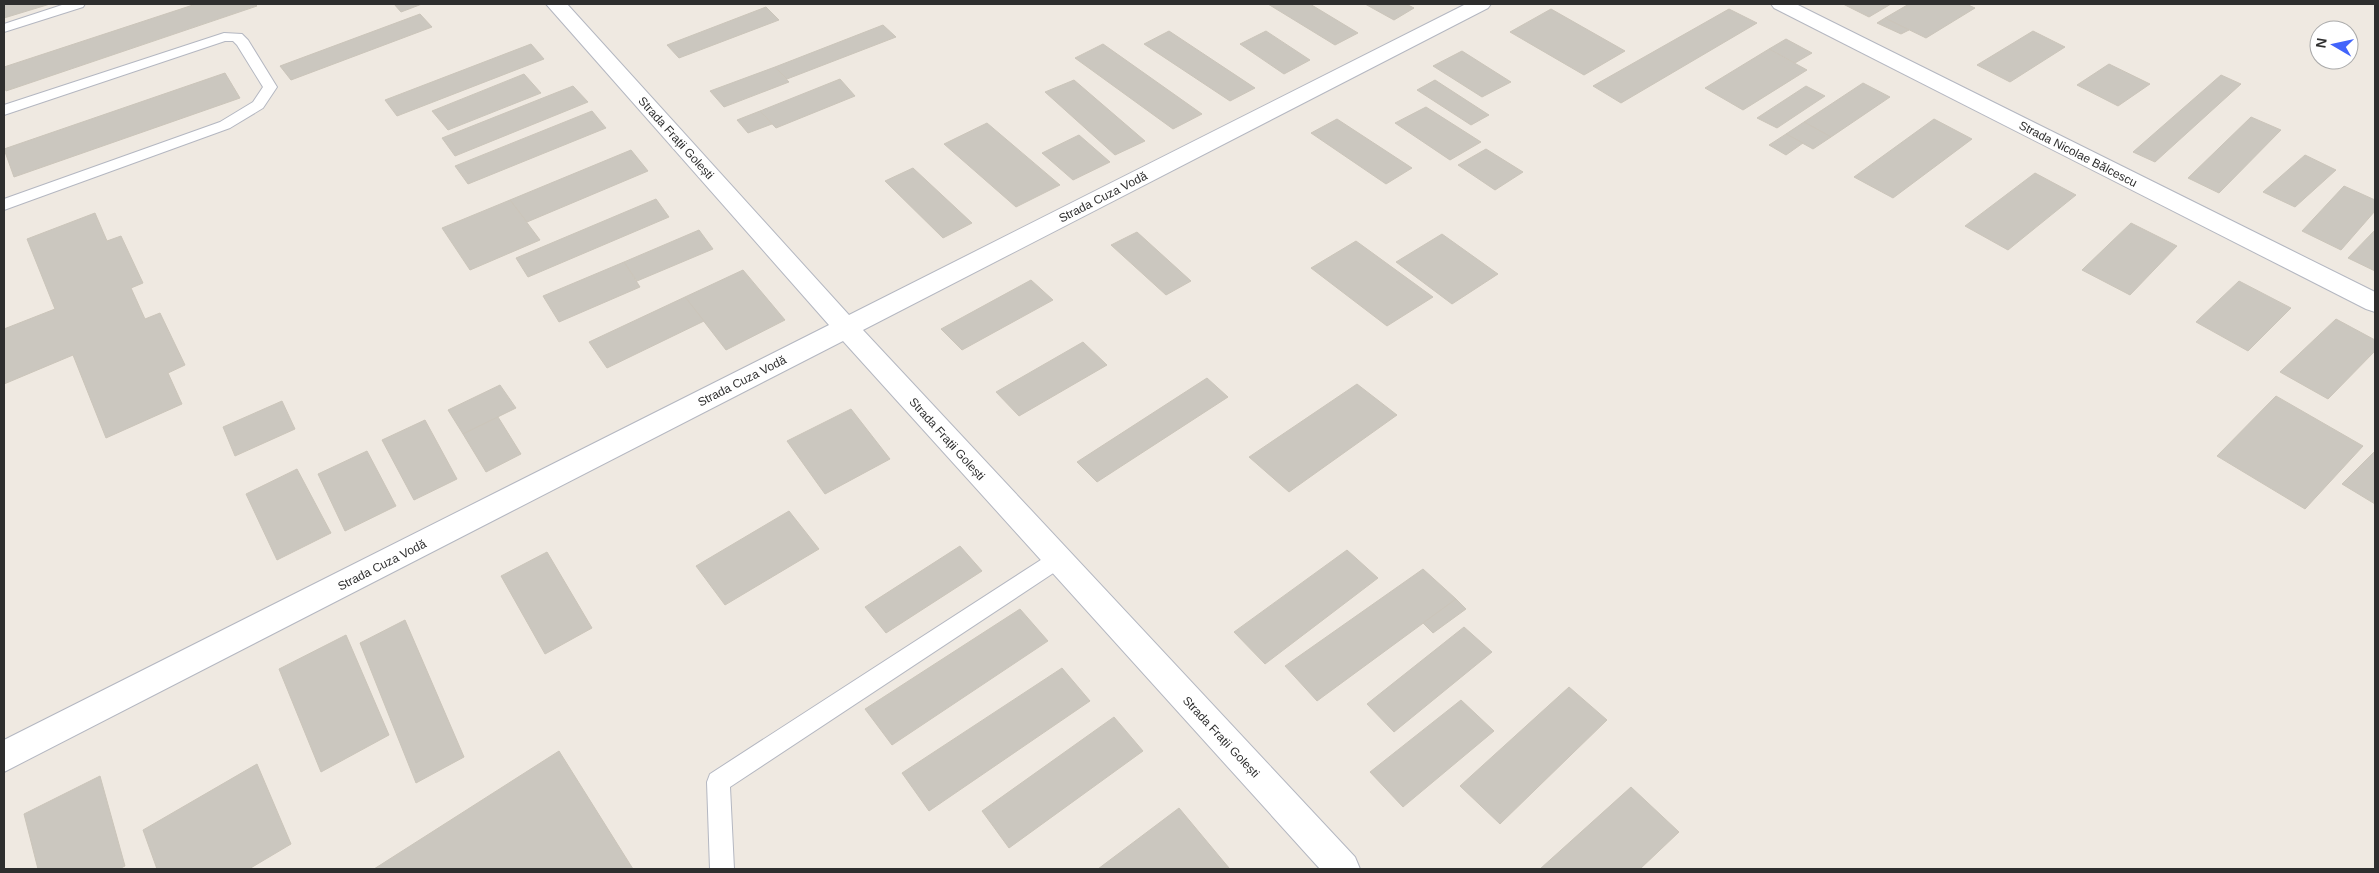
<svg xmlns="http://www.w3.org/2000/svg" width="2379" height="873" font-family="Arial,sans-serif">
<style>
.building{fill:#cbc7bf;stroke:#cbc5ba}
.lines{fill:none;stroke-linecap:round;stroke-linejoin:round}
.service-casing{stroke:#b4b7c1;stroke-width:2}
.minor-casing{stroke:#b4b7c1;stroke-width:2}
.service{fill:#fff;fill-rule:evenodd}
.minor{fill:#fff;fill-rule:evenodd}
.labels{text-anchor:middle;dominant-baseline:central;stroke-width:5;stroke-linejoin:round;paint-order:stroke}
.street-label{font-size:12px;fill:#2e2e2e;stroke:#fff}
</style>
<rect width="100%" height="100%" fill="#efe9e1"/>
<g class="building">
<path d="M4 4H50L4 18Z"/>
<path d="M196 4H255L257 6 6 91 4 84V67Z"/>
<path d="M394 4H422L401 12Z"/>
<path d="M1268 4H1310L1358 33 1335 45Z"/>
<path d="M1365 4H1406L1414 8 1394 20Z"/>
<path d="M1843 4H1891L1869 17Z"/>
<path d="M1909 4H1966L1975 8 1926 38 1885 18Z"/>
<path d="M766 7 779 20 679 58 667 45Z"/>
<path d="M1551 9 1625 51 1584 75 1510 32Z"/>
<path d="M1729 9 1757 23 1621 103 1593 86Z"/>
<path d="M420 14 432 27 291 80 280 66Z"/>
<path d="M1885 18 1909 30 1901 34 1877 23Z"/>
<path d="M883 25 896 37 787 79 775 67Z"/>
<path d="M1169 31 1255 88 1230 101 1144 44Z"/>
<path d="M1266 31 1310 60 1284 74 1240 44Z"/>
<path d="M2033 31 2065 47 2010 82 1977 65Z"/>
<path d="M1786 39 1812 53 1795 63 1769 49Z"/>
<path d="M531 44 544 59 397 116 385 100Z"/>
<path d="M1103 44 1202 114 1173 129 1075 58Z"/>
<path d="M1769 49 1807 70 1743 110 1705 88Z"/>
<path d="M1462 51 1511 82 1482 97 1433 66Z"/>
<path d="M2109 64 2150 84 2118 106 2077 85Z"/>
<path d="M775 67 789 82 724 107 710 91Z"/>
<path d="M225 73 240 98 14 177 4 149Z"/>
<path d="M524 74 541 93 448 130 432 111Z"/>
<path d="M2221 75 2241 84 2155 162 2133 152Z"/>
<path d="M840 79 855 96 776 128 760 111Z"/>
<path d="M1074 80 1145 141 1115 155 1045 92Z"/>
<path d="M1435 80 1489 115 1471 125 1417 90Z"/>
<path d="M1863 83 1890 97 1831 137 1804 122Z"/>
<path d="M573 86 588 102 455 156 442 138Z"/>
<path d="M1806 86 1825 96 1777 128 1757 118Z"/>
<path d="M1426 107 1481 142 1450 160 1395 123Z"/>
<path d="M592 111 606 128 468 184 455 166Z"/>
<path d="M760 111 772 124 748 133 737 120Z"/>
<path d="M2251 117 2281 130 2219 193 2188 178Z"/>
<path d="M1337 119 1412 168 1386 184 1311 133Z"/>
<path d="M1934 119 1972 139 1893 198 1854 177Z"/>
<path d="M1804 122 1831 137 1813 149 1786 134Z"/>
<path d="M987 123 1060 185 1016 207 944 144Z"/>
<path d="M1786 134 1803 143 1786 155 1769 145Z"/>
<path d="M1079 135 1110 162 1073 180 1042 153Z"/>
<path d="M1486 149 1523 172 1495 190 1458 165Z"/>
<path d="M631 150 648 171 527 222 510 200Z"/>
<path d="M2305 155 2336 170 2295 207 2263 192Z"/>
<path d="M913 168 972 223 943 238 885 181Z"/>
<path d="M2035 173 2076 195 2008 250 1965 226Z"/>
<path d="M2344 186 2375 200V211L2341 250 2302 231Z"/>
<path d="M656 199 669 217 528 277 516 258Z"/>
<path d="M510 200 540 240 470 270 442 228Z"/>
<path d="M95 213 107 241 121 236 143 283 131 288 145 319 160 313 185 365 168 373 182 404 106 438 73 355 4 384V329L55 309 27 239Z"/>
<path d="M2131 223 2177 246 2130 295 2082 270Z"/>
<path d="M699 230 713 249 637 281 624 262Z"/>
<path d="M2375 230V271L2348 258Z"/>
<path d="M1137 232 1191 281 1166 295 1111 245Z"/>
<path d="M1442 234 1498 274 1452 304 1396 262Z"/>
<path d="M1356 241 1433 297 1387 326 1311 268Z"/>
<path d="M624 262 640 287 559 322 543 296Z"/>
<path d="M743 270 785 320 726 350 685 297Z"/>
<path d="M1031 280 1053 300 962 350 941 329Z"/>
<path d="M2239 281 2291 308 2248 351 2196 322Z"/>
<path d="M685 297 704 321 607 368 589 342Z"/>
<path d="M2336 319 2375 340V351L2328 399 2280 372Z"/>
<path d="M1083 342 1107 365 1019 416 996 392Z"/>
<path d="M1207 378 1228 397 1097 482 1077 462Z"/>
<path d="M1357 384 1397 415 1289 492 1249 457Z"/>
<path d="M500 385 516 408 463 434 448 410Z"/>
<path d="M2276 396 2363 446 2305 509 2217 456Z"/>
<path d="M282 401 295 429 235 456 223 427Z"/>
<path d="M851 409 890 459 825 494 787 441Z"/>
<path d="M498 417 521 454 486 472 463 434Z"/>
<path d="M425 420 457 479 414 500 382 440Z"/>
<path d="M367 451 396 506 345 531 318 474Z"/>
<path d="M2375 451V504L2342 484Z"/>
<path d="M297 469 331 533 277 560 246 494Z"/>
<path d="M789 511 819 549 725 605 696 566Z"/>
<path d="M960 546 982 571 886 633 865 607Z"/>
<path d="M1347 550 1378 578 1265 664 1234 632Z"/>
<path d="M547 552 592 628 545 654 501 576Z"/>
<path d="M1423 569 1456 599 1317 701 1285 666Z"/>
<path d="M1456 599 1466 609 1433 633 1423 623Z"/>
<path d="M1020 609 1048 641 892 745 865 709Z"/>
<path d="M405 620 464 757 416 783 360 643Z"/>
<path d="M1464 627 1492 652 1394 732 1367 704Z"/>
<path d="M346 635 389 735 321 772 279 669Z"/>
<path d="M1062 668 1090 701 929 811 902 773Z"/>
<path d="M1569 687 1607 720 1500 824 1460 786Z"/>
<path d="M1461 700 1494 731 1403 807 1370 772Z"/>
<path d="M1114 717 1143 751 1009 848 982 811Z"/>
<path d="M559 751 633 869H374Z"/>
<path d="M257 764 291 844 249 869H157L143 830Z"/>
<path d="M100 776 125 866 119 869H38L24 814Z"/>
<path d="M1631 787 1679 832 1640 869H1540Z"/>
<path d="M1179 808 1229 868 1098 869Z"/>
</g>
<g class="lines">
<defs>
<g id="service">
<path d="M65 4H85L83 7 4 32V24Z"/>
<path d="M224 33 242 34 248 40 277 87 263 108 230 128 4 210V199L220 122 253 102 263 87 237 45 233 41H225L4 115V105Z"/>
<path d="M1057 552 1064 554 1067 560 1064 566 730 787 734 869H710L707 782 710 774 1050 554Z"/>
</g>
<g id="minor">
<path d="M546 4H567L849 315 1466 4H1491L1488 8 863 330 1355 857 1360 869H1320L843 341 4 772V740L829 325Z"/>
<path d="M1771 4H1796L2375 292V312L2366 309 1774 8Z"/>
</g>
</defs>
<use href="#service" class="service-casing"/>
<use href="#minor" class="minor-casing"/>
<use href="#service" class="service"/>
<use href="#minor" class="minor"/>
</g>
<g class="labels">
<g class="street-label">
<text transform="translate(676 138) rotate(48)">Strada Frații Golești</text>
<text transform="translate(2078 154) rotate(27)">Strada Nicolae Bălcescu</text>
<text transform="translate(1103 197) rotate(-27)">Strada Cuza Vodă</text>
<text transform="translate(742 381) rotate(-27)">Strada Cuza Vodă</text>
<text transform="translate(947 439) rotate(48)">Strada Frații Golești</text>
<text transform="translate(382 565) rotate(-27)">Strada Cuza Vodă</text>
<text transform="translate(1221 737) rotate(47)">Strada Frații Golești</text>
</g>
</g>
<rect width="2379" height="873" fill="none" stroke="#2e2e2e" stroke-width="10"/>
<g transform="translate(2334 45) rotate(279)"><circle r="24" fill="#ffffff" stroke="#ababab"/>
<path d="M0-4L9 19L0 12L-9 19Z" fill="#4264fb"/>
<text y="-8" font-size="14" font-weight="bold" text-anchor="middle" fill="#2e2e2e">N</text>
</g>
</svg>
